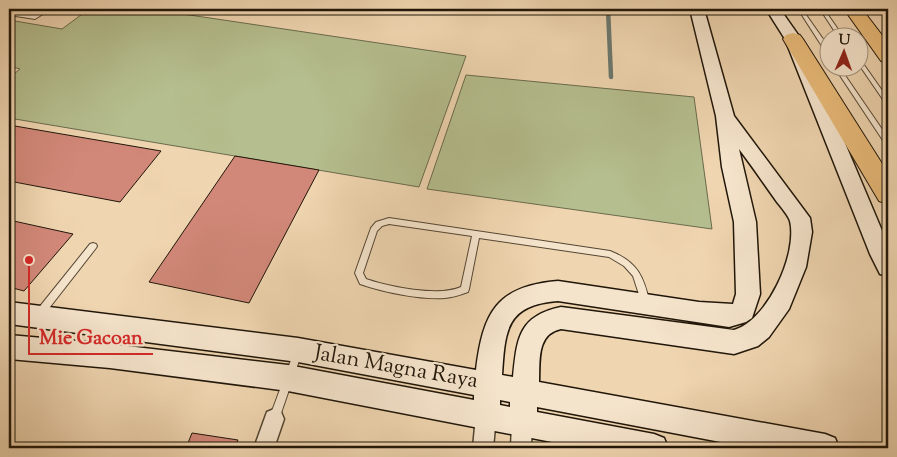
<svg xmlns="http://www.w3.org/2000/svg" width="897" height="457" font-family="'Sorts Mill Goudy',serif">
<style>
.green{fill:#b5be8e;stroke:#6a6a4c}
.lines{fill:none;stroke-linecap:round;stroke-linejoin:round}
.stream{stroke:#6a776e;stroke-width:4.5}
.building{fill:#d28879;stroke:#201609}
.lane-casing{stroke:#544633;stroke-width:2}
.street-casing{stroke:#544633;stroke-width:3}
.secondary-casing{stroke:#201609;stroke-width:3}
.highway-casing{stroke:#201609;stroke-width:2}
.lane{fill:#f5e4cc;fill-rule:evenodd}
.street{fill:#f5e4cc;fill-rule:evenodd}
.secondary{fill:#f5e4cc;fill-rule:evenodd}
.highway{fill:#e8ba78;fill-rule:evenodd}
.labels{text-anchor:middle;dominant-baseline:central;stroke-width:4.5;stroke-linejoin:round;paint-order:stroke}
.near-street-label{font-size:22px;fill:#201609;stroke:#f5e4cc}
.leader{fill:none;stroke:#d62828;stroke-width:2}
.callout-dot{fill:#d62828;stroke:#f5e4cc;stroke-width:2}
.callout-label{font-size:20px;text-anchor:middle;font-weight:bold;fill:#d62828;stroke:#f5e4cc;stroke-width:4.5;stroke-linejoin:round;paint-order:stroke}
</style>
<rect width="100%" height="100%" fill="#efd5b0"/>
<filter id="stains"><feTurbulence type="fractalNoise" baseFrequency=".004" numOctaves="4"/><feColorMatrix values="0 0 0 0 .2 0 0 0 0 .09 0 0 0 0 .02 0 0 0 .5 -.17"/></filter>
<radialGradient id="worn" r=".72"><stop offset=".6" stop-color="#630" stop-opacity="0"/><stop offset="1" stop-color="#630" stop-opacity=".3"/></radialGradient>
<g class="green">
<path d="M89 9H149L466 56 419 187 9 118V78L20 69 9 66V20L62 29Z"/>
<path d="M466 75 694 97 712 229 427 189Z"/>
</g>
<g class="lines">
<path class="stream" d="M608 9 611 77"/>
</g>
<g class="building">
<path d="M9 125 161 151 120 202 9 181Z"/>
<path d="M235 156 319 170 249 303 149 282Z"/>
<path d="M9 220 73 234 24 291 9 287Z"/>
<path d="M192 433 238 440 234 448H186Z"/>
</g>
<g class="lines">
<defs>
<g id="lane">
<path d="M46 9H51L35 19 9 15V12L34 15Z"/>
<path d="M798 9H802L830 49V56L827 54Z"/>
<path d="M820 9H824L844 38H839Z"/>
<path d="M860 61 862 62 888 99V105L886 104 860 66Z"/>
<path d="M835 68H840L888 138V145H886Z"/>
<path d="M389 218 610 251C638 262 644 277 650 304L649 307 646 308 643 307 633 276 624 266 609 257 479 238 469 289 468 292C460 295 454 297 445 298 421 300 383 292 360 284L355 273 371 228 376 222ZM389 224 472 236 461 287C438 297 390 287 366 279L363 273 377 231 382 226Z"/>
<path d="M93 243 96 244 97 246 96 248 43 316 40 317 37 316 36 313 37 310 90 244Z"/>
<path d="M298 348 301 349 302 352 279 419 277 422 274 424 271 422 269 419 294 352 295 349Z"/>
</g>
<g id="street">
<path d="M486 406 493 409 496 416 493 448H473L476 416 479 409Z"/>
<path d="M274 409 281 412 284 419 274 448H254L267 412Z"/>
<path d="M522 413 529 416 532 423 531 448H511L512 423 515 416Z"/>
</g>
<g id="secondary">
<path d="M690 9H704L734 116 810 218 812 232 806 267 789 309 769 337 758 346 734 354 561 329C536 334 540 362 539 382L825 434 835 438 839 448H752L537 407V412L654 434 664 438 668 448H583L288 391 110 368 9 359V335L110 344 288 365 474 400V395L298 362 9 324V302L298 338 476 370C483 313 496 286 558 281L699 302 733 304 736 294 734 222 722 167 716 116ZM739 149C752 166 764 184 777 202 781 207 788 215 790 221 798 254 767 321 734 330L561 307C518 316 517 339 513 377L502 375C505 330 506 305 558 301L729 327 746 322 752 318 760 294 756 222ZM500 400 510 402V407L500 405Z"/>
<path d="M766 9H780L801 39 888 245V276L880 274 870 254 785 39Z"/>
</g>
<g id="highway">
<path d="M844 9H862L888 43V63L881 61Z"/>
<path d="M793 33 800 35 803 39 888 173V204L879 201 783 39 786 35Z"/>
</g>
</defs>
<use href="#lane" class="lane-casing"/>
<use href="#street" class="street-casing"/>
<use href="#secondary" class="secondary-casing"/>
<use href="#highway" class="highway-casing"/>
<use href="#lane" class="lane"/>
<use href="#street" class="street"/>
<use href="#secondary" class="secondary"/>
<use href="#highway" class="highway"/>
</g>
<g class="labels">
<g class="near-street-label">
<text transform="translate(396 368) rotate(10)">Jalan Magna Raya</text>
</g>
</g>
<path class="leader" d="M29 260L29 354H153"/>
<circle class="callout-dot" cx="29" cy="260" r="5"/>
<g class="callout-label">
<text x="91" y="344">Mie Gacoan</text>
</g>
<rect width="897" height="457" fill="none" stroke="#efd5b0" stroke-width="30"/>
<rect x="10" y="10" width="877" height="437" fill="none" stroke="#201609" stroke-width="2.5"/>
<rect x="15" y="15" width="867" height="427" fill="none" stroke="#201609"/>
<g transform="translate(844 52) rotate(2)"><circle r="24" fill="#f5e4cc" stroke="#a0927e"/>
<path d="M0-4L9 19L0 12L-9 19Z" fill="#8f2418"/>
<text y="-8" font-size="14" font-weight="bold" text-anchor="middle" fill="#201609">U</text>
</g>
<rect width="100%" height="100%" filter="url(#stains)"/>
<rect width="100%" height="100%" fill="url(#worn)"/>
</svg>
